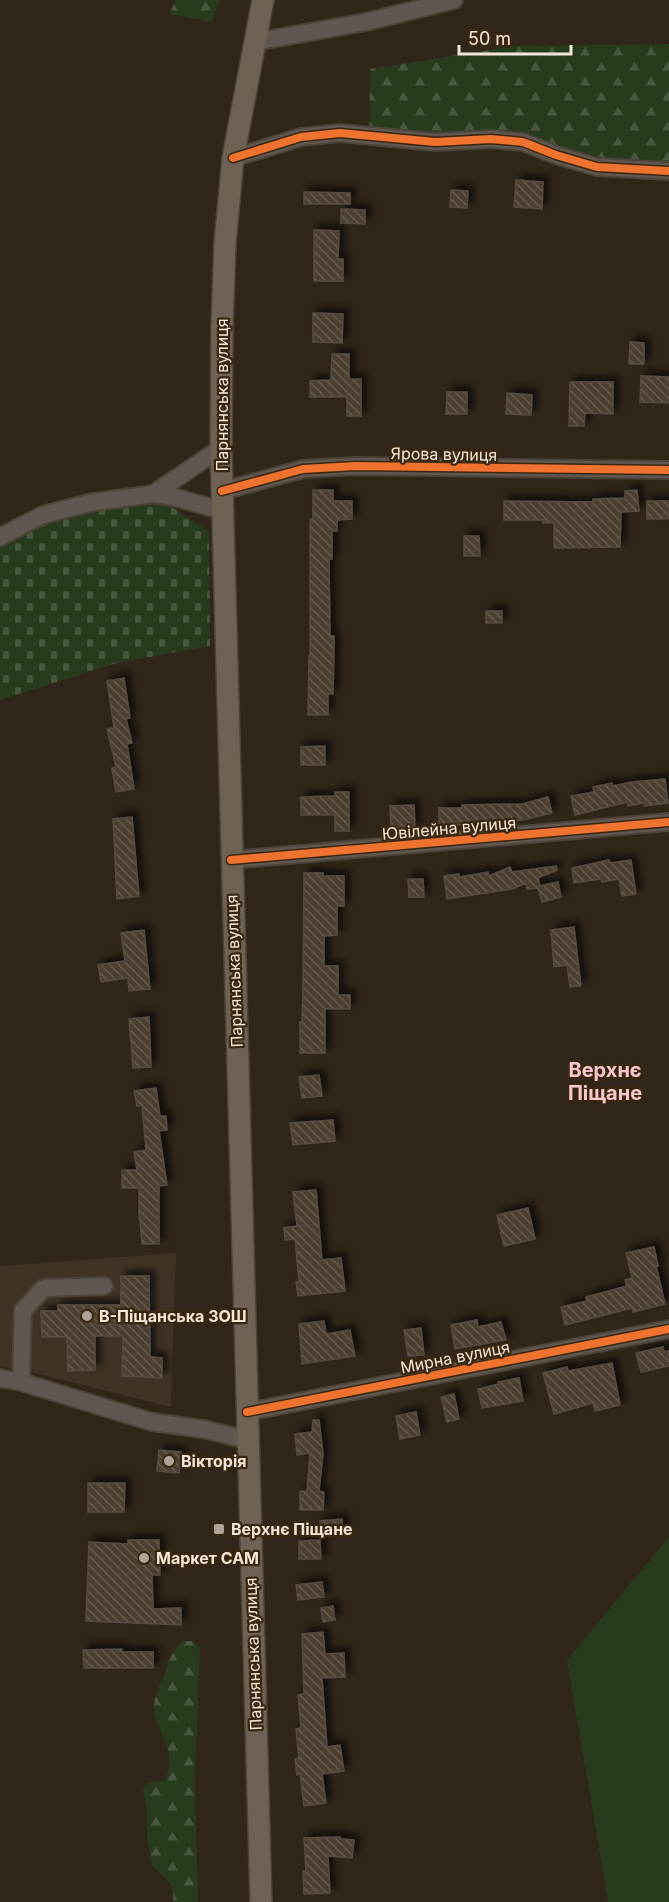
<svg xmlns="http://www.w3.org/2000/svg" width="669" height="1902" font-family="Inter,sans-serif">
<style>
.education{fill:#3f3325}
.green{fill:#283b1d}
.forest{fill:url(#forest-firs)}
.cemetery{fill:url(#cemetery-stones)}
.building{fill:url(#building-back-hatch);stroke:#554c42;stroke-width:1.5;filter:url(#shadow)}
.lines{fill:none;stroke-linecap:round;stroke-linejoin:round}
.minor-casing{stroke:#4c4339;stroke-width:20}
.major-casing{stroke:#4c4339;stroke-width:24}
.minor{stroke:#605850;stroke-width:16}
.major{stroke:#6d6254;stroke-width:21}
.cycleway-casing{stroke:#3a2710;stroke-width:11}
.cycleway{stroke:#ef722f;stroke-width:8}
.poi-dot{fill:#afa397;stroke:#3a2710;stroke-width:2}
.labels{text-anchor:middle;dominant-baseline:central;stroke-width:4.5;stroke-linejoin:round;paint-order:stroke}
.street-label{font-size:16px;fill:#f4e7da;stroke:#3a2710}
.poi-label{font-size:16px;font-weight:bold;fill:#f4e7da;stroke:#3a2710;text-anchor:start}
.quarter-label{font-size:20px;font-weight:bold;fill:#fac6cf;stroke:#3a2710}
</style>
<defs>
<pattern id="forest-firs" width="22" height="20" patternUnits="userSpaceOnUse" patternTransform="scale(1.5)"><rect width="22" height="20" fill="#283b1d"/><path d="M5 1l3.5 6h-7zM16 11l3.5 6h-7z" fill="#48573d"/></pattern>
<pattern id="cemetery-stones" width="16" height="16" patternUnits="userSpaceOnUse" patternTransform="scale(1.5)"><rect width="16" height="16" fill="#283b1d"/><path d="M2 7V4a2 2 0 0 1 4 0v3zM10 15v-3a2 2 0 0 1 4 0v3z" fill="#48573d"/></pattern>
<pattern id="building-back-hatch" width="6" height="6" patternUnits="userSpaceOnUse" patternTransform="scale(1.5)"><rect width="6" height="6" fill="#4b3f30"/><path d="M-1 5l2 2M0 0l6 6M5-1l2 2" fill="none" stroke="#665b4d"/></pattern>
<filter id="shadow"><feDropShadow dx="5.5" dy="-5.5" stdDeviation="3" flood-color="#0009"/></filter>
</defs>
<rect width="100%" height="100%" fill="#30261a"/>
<path class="education" d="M176 1253 171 1407 31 1372 0 1367V1266Z"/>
<path class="green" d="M669 1537V1902H608L567 1660Z"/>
<g class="forest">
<path d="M175 0H220L212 22 170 14Z"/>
<path d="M669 44V171L646 170 523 142 369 136 370 69 515 46Z"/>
<path d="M183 1641H192L200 1647 195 1783 198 1902H173V1891L170 1883 152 1865 147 1838V1809L143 1790 148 1782 165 1781C180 1744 151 1732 154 1704 155 1694 161 1683 165 1673 169 1660 172 1650 183 1641Z"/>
</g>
<path class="cemetery" d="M153 494 209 532 210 646 117 663 0 700V537L43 515Z"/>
<g class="building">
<path d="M516 180 543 182 542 209 514 207Z"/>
<path d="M451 190 468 191 467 208 450 207Z"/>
<path d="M304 192 350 193V204H304Z"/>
<path d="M341 209 365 210V224L341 223Z"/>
<path d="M314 230 339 231 338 259H343V281H314Z"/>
<path d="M313 313 343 314 342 343 313 342Z"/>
<path d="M630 342 644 343V364H629Z"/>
<path d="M332 354H349V379H361V416H347V397H310V381L331 380Z"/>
<path d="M641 376 669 377V403L640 402Z"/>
<path d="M570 382H613V414L585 413 584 426H569Z"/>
<path d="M447 392H467V414H446Z"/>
<path d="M507 393 532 395 531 415 506 414Z"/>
<path d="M313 490H333V501H352V519L337 520V531H332V559H329L330 636H334V648L333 694H328V715H308L309 656H310V519H313Z"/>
<path d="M637 490 639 511 621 512 620 547 554 548V523H543V520H504V501L593 502V499L625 498V491Z"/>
<rect x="647" y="501" width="22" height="18"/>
<path d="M464 536H479L480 556H464Z"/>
<rect x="486" y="611" width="16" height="12"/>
<path d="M124 678 130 718 126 719 132 743 127 744 134 789 116 792 112 768 116 767 107 729 114 728 107 681Z"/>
<path d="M325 746V765H301V747Z"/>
<path d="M665 779 668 803 644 806V803L628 806 627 802 575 815 571 796 594 792 593 787 612 783 613 786 632 782Z"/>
<path d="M335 792H349V831H335V815H301V797L335 796Z"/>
<path d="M548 797 552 813 527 819 506 822V825H450V829H439V808H462V805L522 804Z"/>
<path d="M414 805 415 828 391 830 390 806Z"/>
<path d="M132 817 139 896 117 899 113 819Z"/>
<path d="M609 860 610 863 631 860 636 894 622 896 619 879 602 882 601 879 574 883 572 868Z"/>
<path d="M556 866 557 870 538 878 540 886 558 882 561 897 542 902 538 888 527 889 526 883 512 889 447 899 444 876 459 874V877L488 872 489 876 510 867 512 872Z"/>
<path d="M304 873H323V876H344V906H337V935L324 936V966H338V995H350V1009H325V1053H300V1022H302L303 987Z"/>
<path d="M408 879H423L424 897H409Z"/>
<path d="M574 927 581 986 570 987 567 965 554 967 551 930Z"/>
<path d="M144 930 150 989 129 991 128 978 101 982 98 965 125 961 121 933Z"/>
<path d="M149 1017 151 1067 133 1068 129 1019Z"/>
<path d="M319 1075 322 1096 302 1098 299 1077Z"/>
<path d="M156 1088 160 1116H166L167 1130 159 1131 167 1185 159 1186V1244H142L140 1219H139V1188H122V1170H137L134 1152 146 1150 142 1105 137 1106 134 1091Z"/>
<path d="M333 1120 335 1141 293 1145 290 1123Z"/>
<path d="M316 1190 322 1260 341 1258 345 1291 298 1296 296 1282 299 1281 295 1239 285 1240 284 1228 297 1226 293 1192Z"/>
<path d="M528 1208 535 1239 504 1246 497 1215Z"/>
<path d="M654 1247 658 1266H656L665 1304 633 1312 632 1308 565 1325 561 1307 587 1301 586 1297 627 1286 625 1280 632 1278 626 1253Z"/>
<path d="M121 1276H149L150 1357 162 1358V1378L122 1376 123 1336H95V1370L68 1371 67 1337H42L41 1311H58V1305H121Z"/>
<path d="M477 1320 478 1327 501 1322 506 1340 455 1349 451 1325Z"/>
<path d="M324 1321 326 1334 350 1330 355 1356 302 1364 299 1324Z"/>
<path d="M421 1328 424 1355 408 1356 404 1330Z"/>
<path d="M663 1347 664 1352 669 1351V1366L641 1372 636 1353Z"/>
<path d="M612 1363 620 1405 595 1411 593 1403 554 1414 543 1373 567 1367 568 1371Z"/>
<path d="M519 1378 523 1401 482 1408 478 1389 499 1384 498 1382Z"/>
<path d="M454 1394 459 1419 447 1422 441 1397Z"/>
<path d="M416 1412 420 1435 400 1439 396 1416Z"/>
<path d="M313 1420H319L323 1454 319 1491 324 1492 323 1510H300V1491H307L310 1453 297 1455 295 1434 312 1432Z"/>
<path d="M159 1450 181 1452 179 1473 157 1471Z"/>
<path d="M88 1483H125L124 1512H88Z"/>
<path d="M342 1519 343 1533 321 1535 320 1521Z"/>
<path d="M128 1540H159L160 1575H152L153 1609 181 1608V1625L86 1621 89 1542 128 1544Z"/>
<path d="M320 1540 321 1559H299V1541Z"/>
<path d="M322 1582 324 1597 298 1600 296 1585Z"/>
<path d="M333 1606 335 1620 323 1622 321 1608Z"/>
<path d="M323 1632 325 1654 344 1653 345 1677 322 1678 327 1747 340 1745 344 1771 322 1774 326 1803 304 1806 300 1774 297 1775 295 1759 299 1758 296 1729 301 1728 298 1695 304 1694 302 1634Z"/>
<path d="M122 1649V1652H153V1668H84L83 1650Z"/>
<path d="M340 1837 341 1839 354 1840 352 1858 328 1856 330 1893 304 1894 303 1871H306L304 1838Z"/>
</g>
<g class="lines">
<defs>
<g id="minor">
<path d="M255 42 366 22 454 0"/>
<path d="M233 158 301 137 340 133 435 142 491 139 523 142 556 155 597 167 669 171"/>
<path d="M222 491 303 469 356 466 669 470"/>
<path d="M153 494 221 448"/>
<path d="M0 537 43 515 89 503 153 494 174 497 223 511"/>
<path d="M231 860 669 822"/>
<path d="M0 1378 21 1382 152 1422 203 1429 248 1440"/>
<path d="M21 1382 23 1310 44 1288 104 1286"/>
<path d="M247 1412 669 1329"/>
</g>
<path id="major" d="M261 1902 221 448 222 326 225 243 233 158 263 0"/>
</defs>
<use href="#minor" class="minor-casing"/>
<use href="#major" class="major-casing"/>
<use href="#minor" class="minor"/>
<use href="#major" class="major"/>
<defs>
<g id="cycleway">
<path d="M233 158 301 137 340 133 435 142 491 139 523 142 556 155 597 167 669 171"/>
<path d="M222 491 303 469 356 466 669 470"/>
<path d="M231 860 669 822"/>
<path d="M247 1412 669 1329"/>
</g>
</defs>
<use href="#cycleway" class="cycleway-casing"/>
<use href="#cycleway" class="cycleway"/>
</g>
<g class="poi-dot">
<circle cx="87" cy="1316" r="6"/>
<circle cx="169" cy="1461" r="6"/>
<rect x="213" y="1523" width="12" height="12" rx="3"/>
<circle cx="144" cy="1558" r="6"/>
</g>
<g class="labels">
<g class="street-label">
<text transform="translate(222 395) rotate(-90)">Парнянська вулиця</text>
<text transform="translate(444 454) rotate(1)">Ярова вулиця</text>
<text transform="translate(449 828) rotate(-5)">Ювілейна вулиця</text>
<text transform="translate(234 971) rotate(-92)">Парнянська вулиця</text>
<text transform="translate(455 1357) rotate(-11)">Мирна вулиця</text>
<text transform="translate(253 1654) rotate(-92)">Парнянська вулиця</text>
</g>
<g class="poi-label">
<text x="99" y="1316">В-Піщанська ЗОШ</text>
<text x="181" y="1461">Вікторія</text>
<text x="231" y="1529">Верхнє Піщане</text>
<text x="156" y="1558">Маркет САМ</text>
</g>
<g class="quarter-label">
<text x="605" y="1070">Верхнє<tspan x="605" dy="23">Піщане</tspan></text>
</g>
</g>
<path d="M459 45v9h112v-9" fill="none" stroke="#f4e7da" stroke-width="3"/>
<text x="468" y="45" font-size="18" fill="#f4e7da" stroke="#3a2710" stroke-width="4.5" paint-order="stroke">50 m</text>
</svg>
